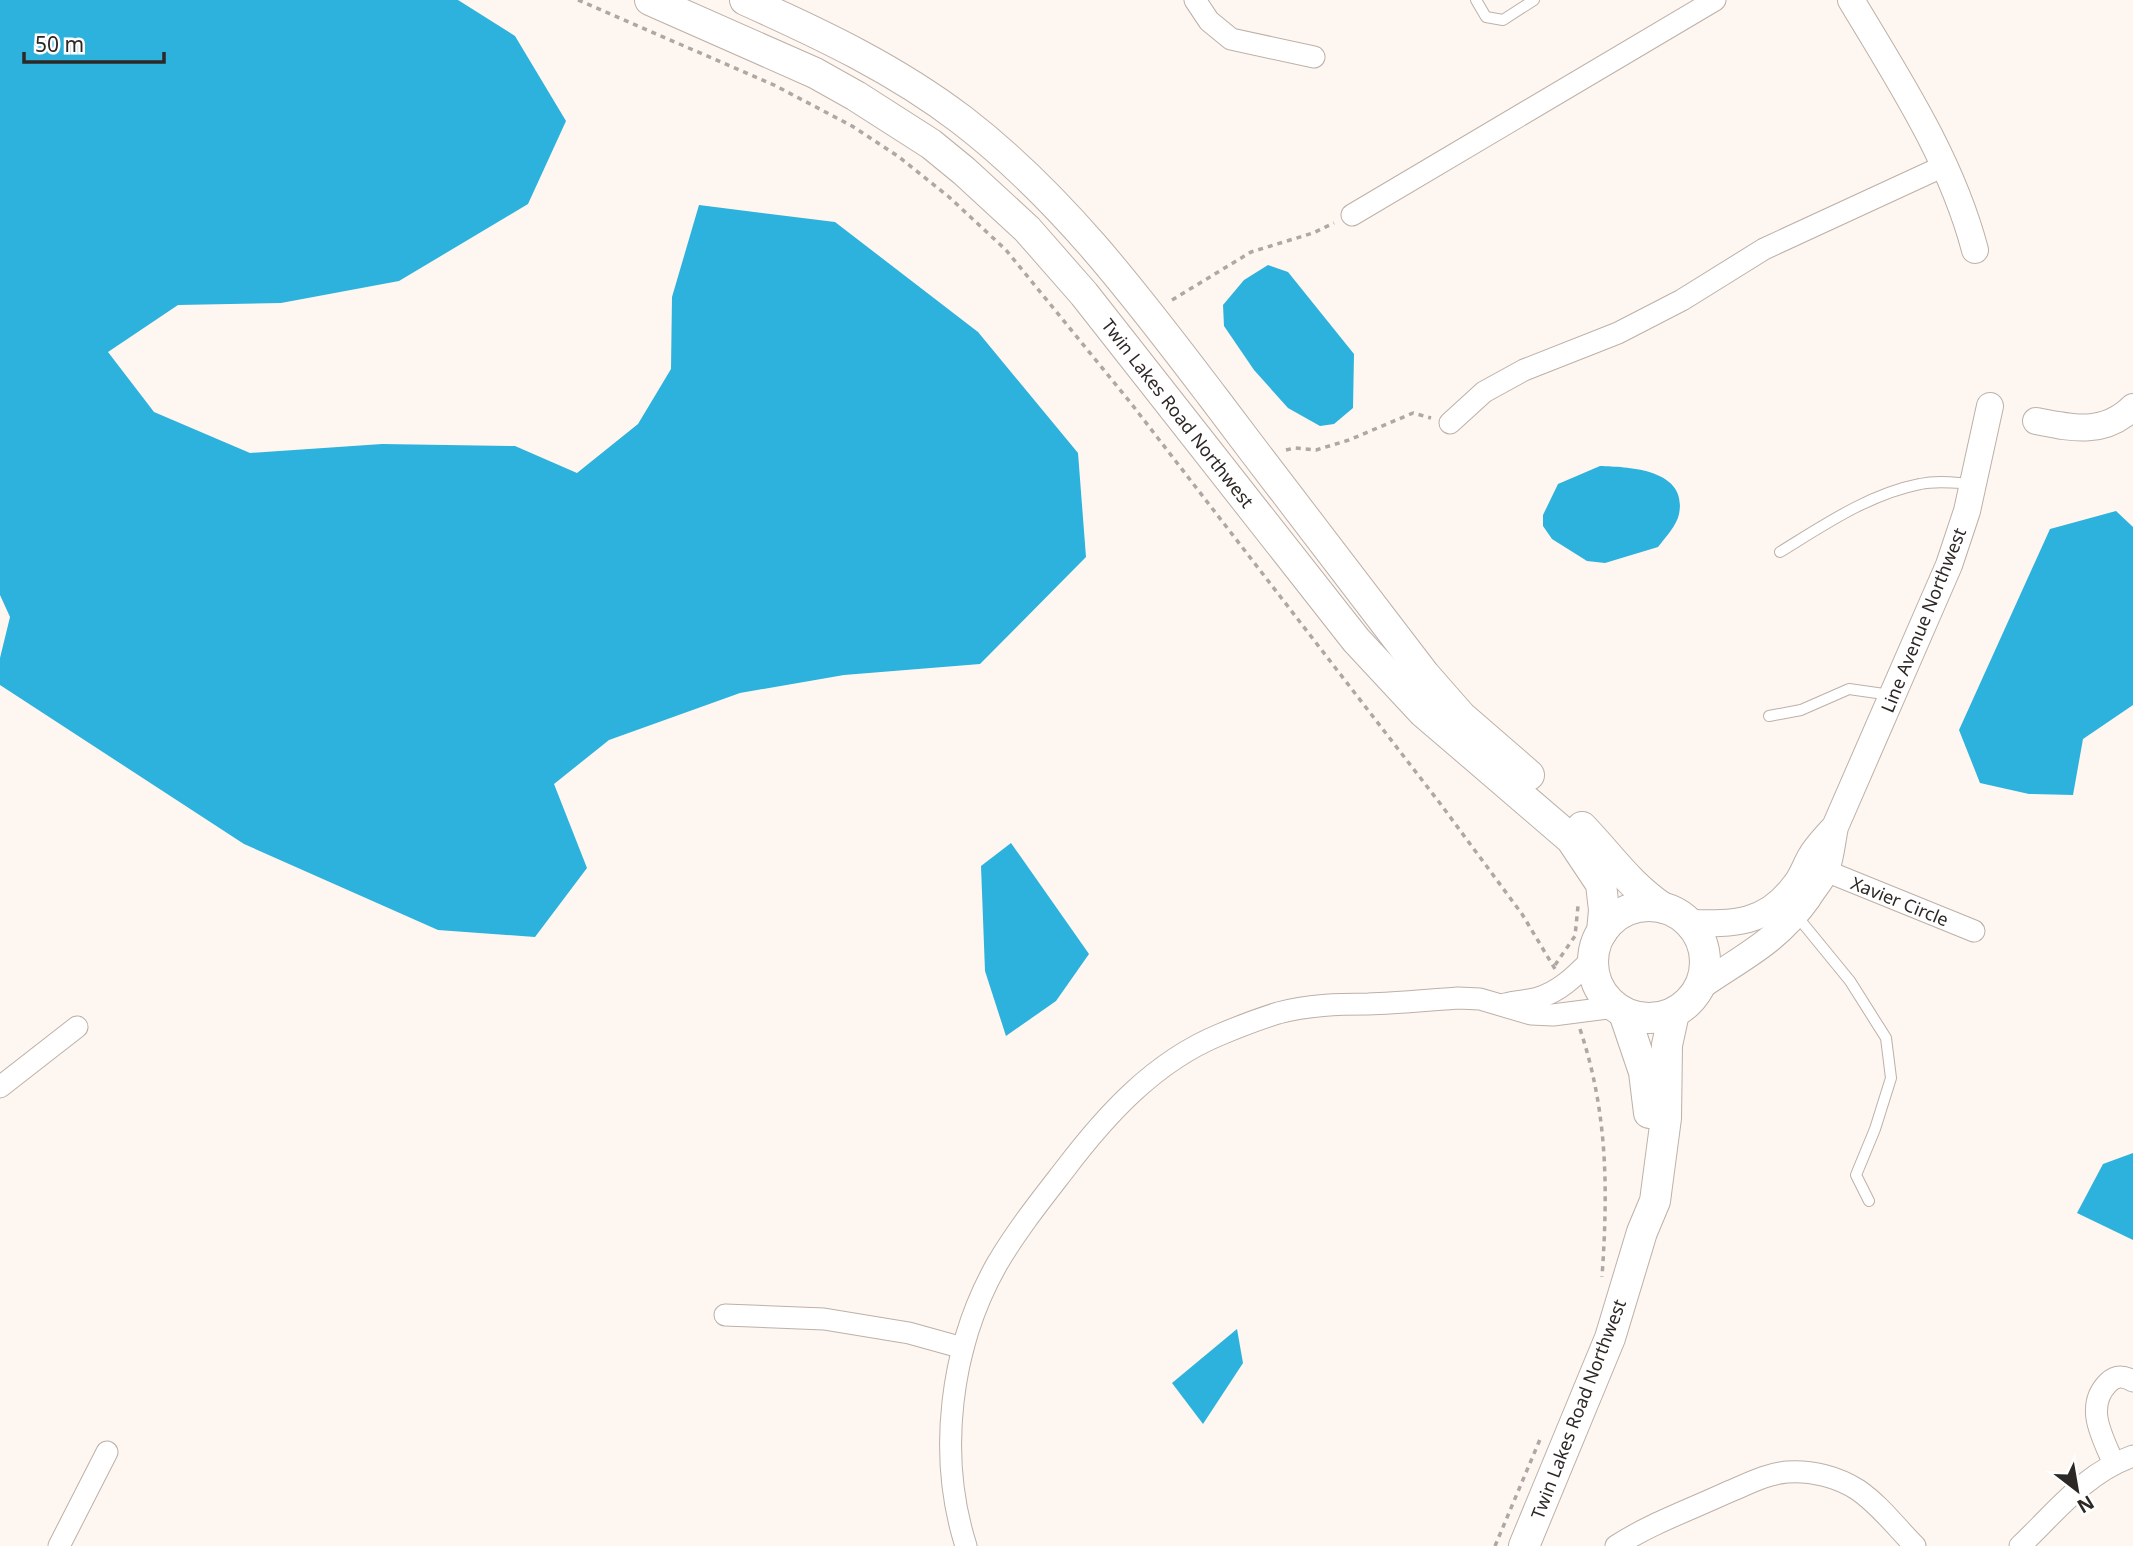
<svg xmlns="http://www.w3.org/2000/svg" width="2133" height="1546" font-family="'Noto Sans',sans-serif">
<style>
.water{fill:#2cb2dc}
.lines{fill:none;stroke-linecap:round;stroke-linejoin:round}
.service-casing{stroke:#bdb0a8;stroke-width:12}
.minor-casing{stroke:#bdb0a8;stroke-width:23}
.tertiary-casing{stroke:#bdb0a8;stroke-width:28}
.secondary-casing{stroke:#bdb0a8;stroke-width:32}
.path{stroke:#aea7a3;stroke-width:3.5;stroke-dasharray:5 5;stroke-linecap:butt}
.service{stroke:#fff;stroke-width:10}
.minor{stroke:#fff;stroke-width:21}
.tertiary{stroke:#fff;stroke-width:26}
.secondary{stroke:#fff;stroke-width:30}
.labels{text-anchor:middle;dominant-baseline:central;stroke-width:5;stroke-linejoin:round;paint-order:stroke}
.street-label{font-size:18px;fill:#2d2825;stroke:#fff}
</style>
<rect width="100%" height="100%" fill="#fef6f1"/>
<g class="water">
<path d="M0 0H458L515 36 566 121 528 204 399 281 281 303 178 305 108 352 154 412 250 453 382 444 515 446 577 473 638 424 671 369 672 297 699 205 835 222 978 332 1078 453 1086 557 980 664 844 675 740 693 609 740 554 784 587 868 535 937 438 930 244 844 0 685V658L10 617 0 595Z"/>
<path d="M1268 265 1288 272 1354 354 1353 408 1334 424 1320 426 1288 408 1254 370 1224 326 1223 305 1244 280Z"/>
<path d="M1600 466C1629 467 1688 469 1679 514 1677 525 1665 538 1658 547L1605 563 1587 561 1552 539 1543 526V515L1558 484Z"/>
<path d="M2116 511 2133 527V705L2083 739 2073 795 2029 794 1980 783 1959 730 2050 529Z"/>
<path d="M1011 843 1089 954 1056 1001 1006 1036 985 971 981 866Z"/>
<path d="M2133 1153V1240L2077 1213 2103 1164Z"/>
<path d="M1237 1329 1243 1363 1203 1424 1172 1383Z"/>
</g>
<g class="lines">
<defs>
<g id="service">
<path d="M1476 0 1486 17 1503 20 1534 0"/>
<path d="M1780 552C1824 525 1869 494 1920 484 1938 480 1956 483 1974 484"/>
<path d="M1769 716 1801 710 1849 689 1891 695"/>
<path d="M1796 915 1850 981 1886 1038 1891 1078 1875 1129 1856 1175 1869 1201"/>
</g>
<g id="minor">
<path d="M1195 0 1209 21 1231 39 1314 57"/>
<path d="M1352 215 1715 0"/>
<path d="M1450 423 1484 392 1524 370 1618 333 1682 300 1764 249 1946 165"/>
<path d="M1826 871 1974 931"/>
<path d="M1505 1004C1516 1001 1528 1001 1538 998 1561 991 1576 975 1593 958"/>
<path d="M0 1087 77 1027"/>
<path d="M725 1315 824 1319 909 1333 963 1348"/>
<path d="M2114 1464C2103 1438 2084 1407 2108 1383 2116 1375 2124 1376 2133 1381"/>
<path d="M59 1546 107 1452"/>
<path d="M966 1546C937 1455 950 1347 997 1264 1017 1230 1041 1200 1065 1169 1106 1115 1154 1062 1219 1035 1238 1027 1259 1019 1278 1013 1308 1005 1338 1004 1368 1004 1398 1003 1428 1000 1458 998L1480 999 1531 1014 1553 1015 1615 1007"/>
<path d="M1616 1546C1650 1524 1689 1510 1726 1493 1746 1485 1765 1474 1787 1472 1811 1470 1838 1477 1858 1490 1880 1505 1897 1528 1915 1546"/>
<path d="M2020 1546C2056 1512 2085 1473 2133 1456"/>
</g>
<g id="tertiary">
<path d="M1851 0C1899 80 1951 159 1975 250"/>
<path d="M2036 421C2071 428 2104 436 2133 407"/>
<path d="M1689 923C1733 924 1766 925 1795 885 1802 877 1805 866 1811 856 1816 847 1824 839 1831 831"/>
<path d="M1698 988C1742 957 1775 944 1808 898 1813 889 1822 880 1826 870 1831 857 1832 841 1835 827L1949 565 1967 511 1990 406"/>
</g>
<g id="secondary">
<path d="M650 0 815 73 856 96 931 144 964 171 1027 229 1084 294 1356 640 1423 712 1571 839 1601 884 1604 910 1602 932"/>
<path d="M745 0C821 34 895 69 962 120 1062 197 1137 297 1213 397 1283 490 1354 582 1425 675L1461 716 1529 775"/>
<path d="M1582 827C1611 857 1627 883 1663 908"/>
<circle cx="1649" cy="962" r="56"/>
<path d="M1624 1013 1644 1072 1649 1113"/>
<path d="M1524 1546 1610 1338 1642 1232 1655 1201 1666 1118 1667 1045 1674 1013"/>
</g>
</defs>
<use href="#service" class="service-casing"/>
<use href="#minor" class="minor-casing"/>
<use href="#tertiary" class="tertiary-casing"/>
<use href="#secondary" class="secondary-casing"/>
<g class="path">
<path d="M578 0 774 85 852 126 899 157 949 197 1006 250 1130 402 1439 802 1522 914 1555 969"/>
<path d="M1172 300 1251 252 1313 233 1334 223"/>
<path d="M1286 450 1295 448 1316 450 1349 440 1413 413 1431 418"/>
<path d="M1555 965 1575 936 1578 906"/>
<path d="M1580 1029C1608 1113 1608 1190 1602 1277"/>
<path d="M1495 1546 1541 1437"/>
</g>
<use href="#service" class="service"/>
<use href="#minor" class="minor"/>
<use href="#tertiary" class="tertiary"/>
<use href="#secondary" class="secondary"/>
</g>
<g class="labels">
<g class="street-label">
<text transform="translate(1178 413) rotate(52)">Twin Lakes Road Northwest</text>
<text transform="translate(1923 620) rotate(-68)">Line Avenue Northwest</text>
<text transform="translate(1900 901) rotate(22)">Xavier Circle</text>
<text transform="translate(1578 1409) rotate(-69)">Twin Lakes Road Northwest</text>
</g>
</g>
<g transform="translate(2077 1490) rotate(149)" stroke="#ffffff" stroke-width="5" paint-order="stroke">
<path d="M0-5L12 26L0 18L-12 26Z" fill="#2d2825"/>
<text y="-10" font-size="19" font-weight="bold" text-anchor="middle" fill="#2d2825">N</text>
</g>
<path d="M24 52v10h140v-10" fill="none" stroke="#2d2825" stroke-width="3.5"/>
<text x="35" y="52" font-size="21" fill="#2d2825" stroke="#ffffff" stroke-width="5" paint-order="stroke">50 m</text>
</svg>
